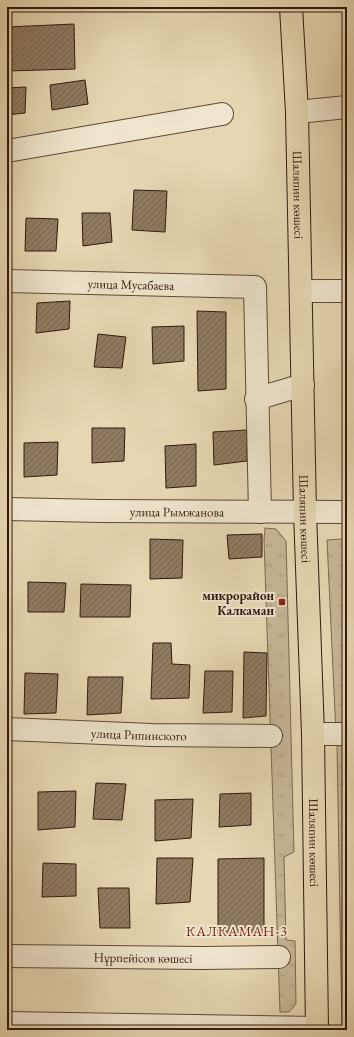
<svg xmlns="http://www.w3.org/2000/svg" width="354" height="1037" font-family="'EB Garamond',serif">
<style>
.grass{fill:url(#grass-tufts);stroke:#7c6851}
.building{fill:url(#building-hatch);stroke:#32180c}
.lines{fill:none;stroke-linecap:round;stroke-linejoin:round}
.minor-casing{stroke:#5f4836;stroke-width:24}
.major-casing{stroke:#32180c;stroke-width:24}
.minor{stroke:#efe5cd;stroke-width:22}
.major{stroke:#e6d7b2;stroke-width:22}
.poi-dot{fill:#8f2418;stroke:#efe5cd;stroke-width:1.5}
.labels{text-anchor:middle;dominant-baseline:central;stroke-width:4;stroke-linejoin:round;paint-order:stroke}
.street-label{font-size:13px;fill:#32180c;stroke:#efe5cd}
.poi-label{font-size:13px;font-weight:bold;fill:#32180c;stroke:#efe5cd;text-anchor:end}
.neighbourhood-label{font-size:14px;letter-spacing:1px;fill:#7a1f14;stroke:#efe5cd}
</style>
<defs>
<pattern id="grass-tufts" width="24" height="20" patternUnits="userSpaceOnUse"><rect width="24" height="20" fill="#c7b796"/><path d="M3 7l-1-3M5 7V3M7 7l1-3M15 17l-1-3M17 17v-4M19 17l1-3" fill="none" stroke="#ab9d80"/></pattern>
<pattern id="building-hatch" width="6" height="6" patternUnits="userSpaceOnUse"><rect width="6" height="6" fill="#907b62"/><path d="M-1 1l2-2M0 6l6-6M5 7l2-2" fill="none" stroke="#76644f"/></pattern>
</defs>
<rect width="100%" height="100%" fill="#e6d7b2"/>
<filter id="stains"><feTurbulence type="fractalNoise" baseFrequency=".005" numOctaves="4"/><feColorMatrix values="0 0 0 0 .2 0 0 0 0 .09 0 0 0 0 .02 0 0 0 .5 -.17"/></filter>
<radialGradient id="worn" r=".72"><stop offset=".6" stop-color="#630" stop-opacity="0"/><stop offset="1" stop-color="#630" stop-opacity=".3"/></radialGradient>
<g class="grass">
<path d="M265 528 276 529 286 541 294 852 284 857 286 940 295 941 296 1004 289 1012H280L264 540Z"/>
<path d="M343 539 347 648V734H336L327 540Z"/>
<path d="M337 744H347V1030H342Z"/>
</g>
<g class="building">
<path d="M74 24 75 69 7 71V27Z"/>
<path d="M85 80 88 104 52 110 50 85Z"/>
<path d="M26 87 25 113 7 115V88Z"/>
<path d="M134 190 167 191 165 232 132 230Z"/>
<path d="M82 213H110L112 242 83 246Z"/>
<path d="M26 218 58 219 56 251H25Z"/>
<path d="M70 301 69 329 36 333 37 303Z"/>
<path d="M197 311 226 312V389L198 391Z"/>
<path d="M184 326V361L153 364 152 327Z"/>
<path d="M98 334 126 337 122 368 94 367Z"/>
<path d="M92 428H125L124 461 92 463Z"/>
<path d="M247 430V461L214 465 213 432Z"/>
<path d="M58 442 57 475 24 477V443Z"/>
<path d="M196 444V486L166 488 165 446Z"/>
<path d="M262 534V557L229 559 227 535Z"/>
<path d="M150 539 183 540 182 578 150 579Z"/>
<path d="M28 582 66 583 64 612H28Z"/>
<path d="M81 584 131 585 130 617H80Z"/>
<path d="M153 643H171L172 664 190 665 189 698 151 699Z"/>
<path d="M244 652 267 653 266 716 243 718Z"/>
<path d="M205 671H233L232 712 203 713Z"/>
<path d="M25 673 58 674 56 713 24 714Z"/>
<path d="M88 677H123L121 713 87 715Z"/>
<path d="M96 783 126 784 122 820 93 819Z"/>
<path d="M76 791 75 827 38 830V792Z"/>
<path d="M251 793V825L219 827 220 794Z"/>
<path d="M193 799 191 838 155 841V800Z"/>
<path d="M157 858H193L190 902 156 904Z"/>
<path d="M264 858V936L218 937V859Z"/>
<path d="M43 863 76 864V896L42 897Z"/>
<path d="M98 888H129L130 928H100Z"/>
</g>
<g class="lines">
<defs>
<g id="minor">
<path d="M297 112 347 107"/>
<path d="M7 151 222 114"/>
<path id="s1" d="M7 281 255 287 260 512"/>
<path d="M301 291H347"/>
<path d="M256 399 303 385"/>
<path id="s2" d="M7 509 101 511 347 512"/>
<path id="s3" d="M7 729 151 735 271 736"/>
<path d="M313 734H347"/>
<path id="s4" d="M7 956 203 958 279 957"/>
<path d="M7 1023 317 1028"/>
</g>
<g id="major">
<path id="s5" d="M291 7 297 112 305 512 313 734 317 1030"/>
</g>
</defs>
<use href="#minor" class="minor-casing"/>
<use href="#major" class="major-casing"/>
<use href="#minor" class="minor"/>
<use href="#major" class="major"/>
</g>
<rect class="poi-dot" x="278" y="598" width="8" height="8" rx="2"/>
<g class="labels">
<g class="street-label">
<text stroke="none"><textPath href="#s5" startOffset="188">Шаляпин көшесі</textPath></text>
<text stroke="none"><textPath href="#s1" startOffset="124">улица Мусабаева</textPath></text>
<text stroke="none"><textPath href="#s2" startOffset="170">улица Рымжанова</textPath></text>
<text stroke="none"><textPath href="#s5" startOffset="512">Шаляпин көшесі</textPath></text>
<text stroke="none"><textPath href="#s3" startOffset="132">улица Рипинского</textPath></text>
<text stroke="none"><textPath href="#s5" startOffset="836">Шаляпин көшесі</textPath></text>
<text stroke="none"><textPath href="#s4" startOffset="136">Нұрпейісов көшесі</textPath></text>
</g>
<g class="poi-label">
<text x="274" y="595">микрорайон<tspan x="274" dy="15">Калкаман</tspan></text>
</g>
<g class="neighbourhood-label">
<text x="237" y="931">КАЛКАМАН-3</text>
</g>
</g>
<rect width="354" height="1037" fill="none" stroke="#e6d7b2" stroke-width="24"/>
<rect x="8" y="8" width="338" height="1021" fill="none" stroke="#32180c" stroke-width="2"/>
<rect x="12" y="12" width="330" height="1013" fill="none" stroke="#32180c"/>
<rect width="100%" height="100%" filter="url(#stains)"/>
<rect width="100%" height="100%" fill="url(#worn)"/>
</svg>
